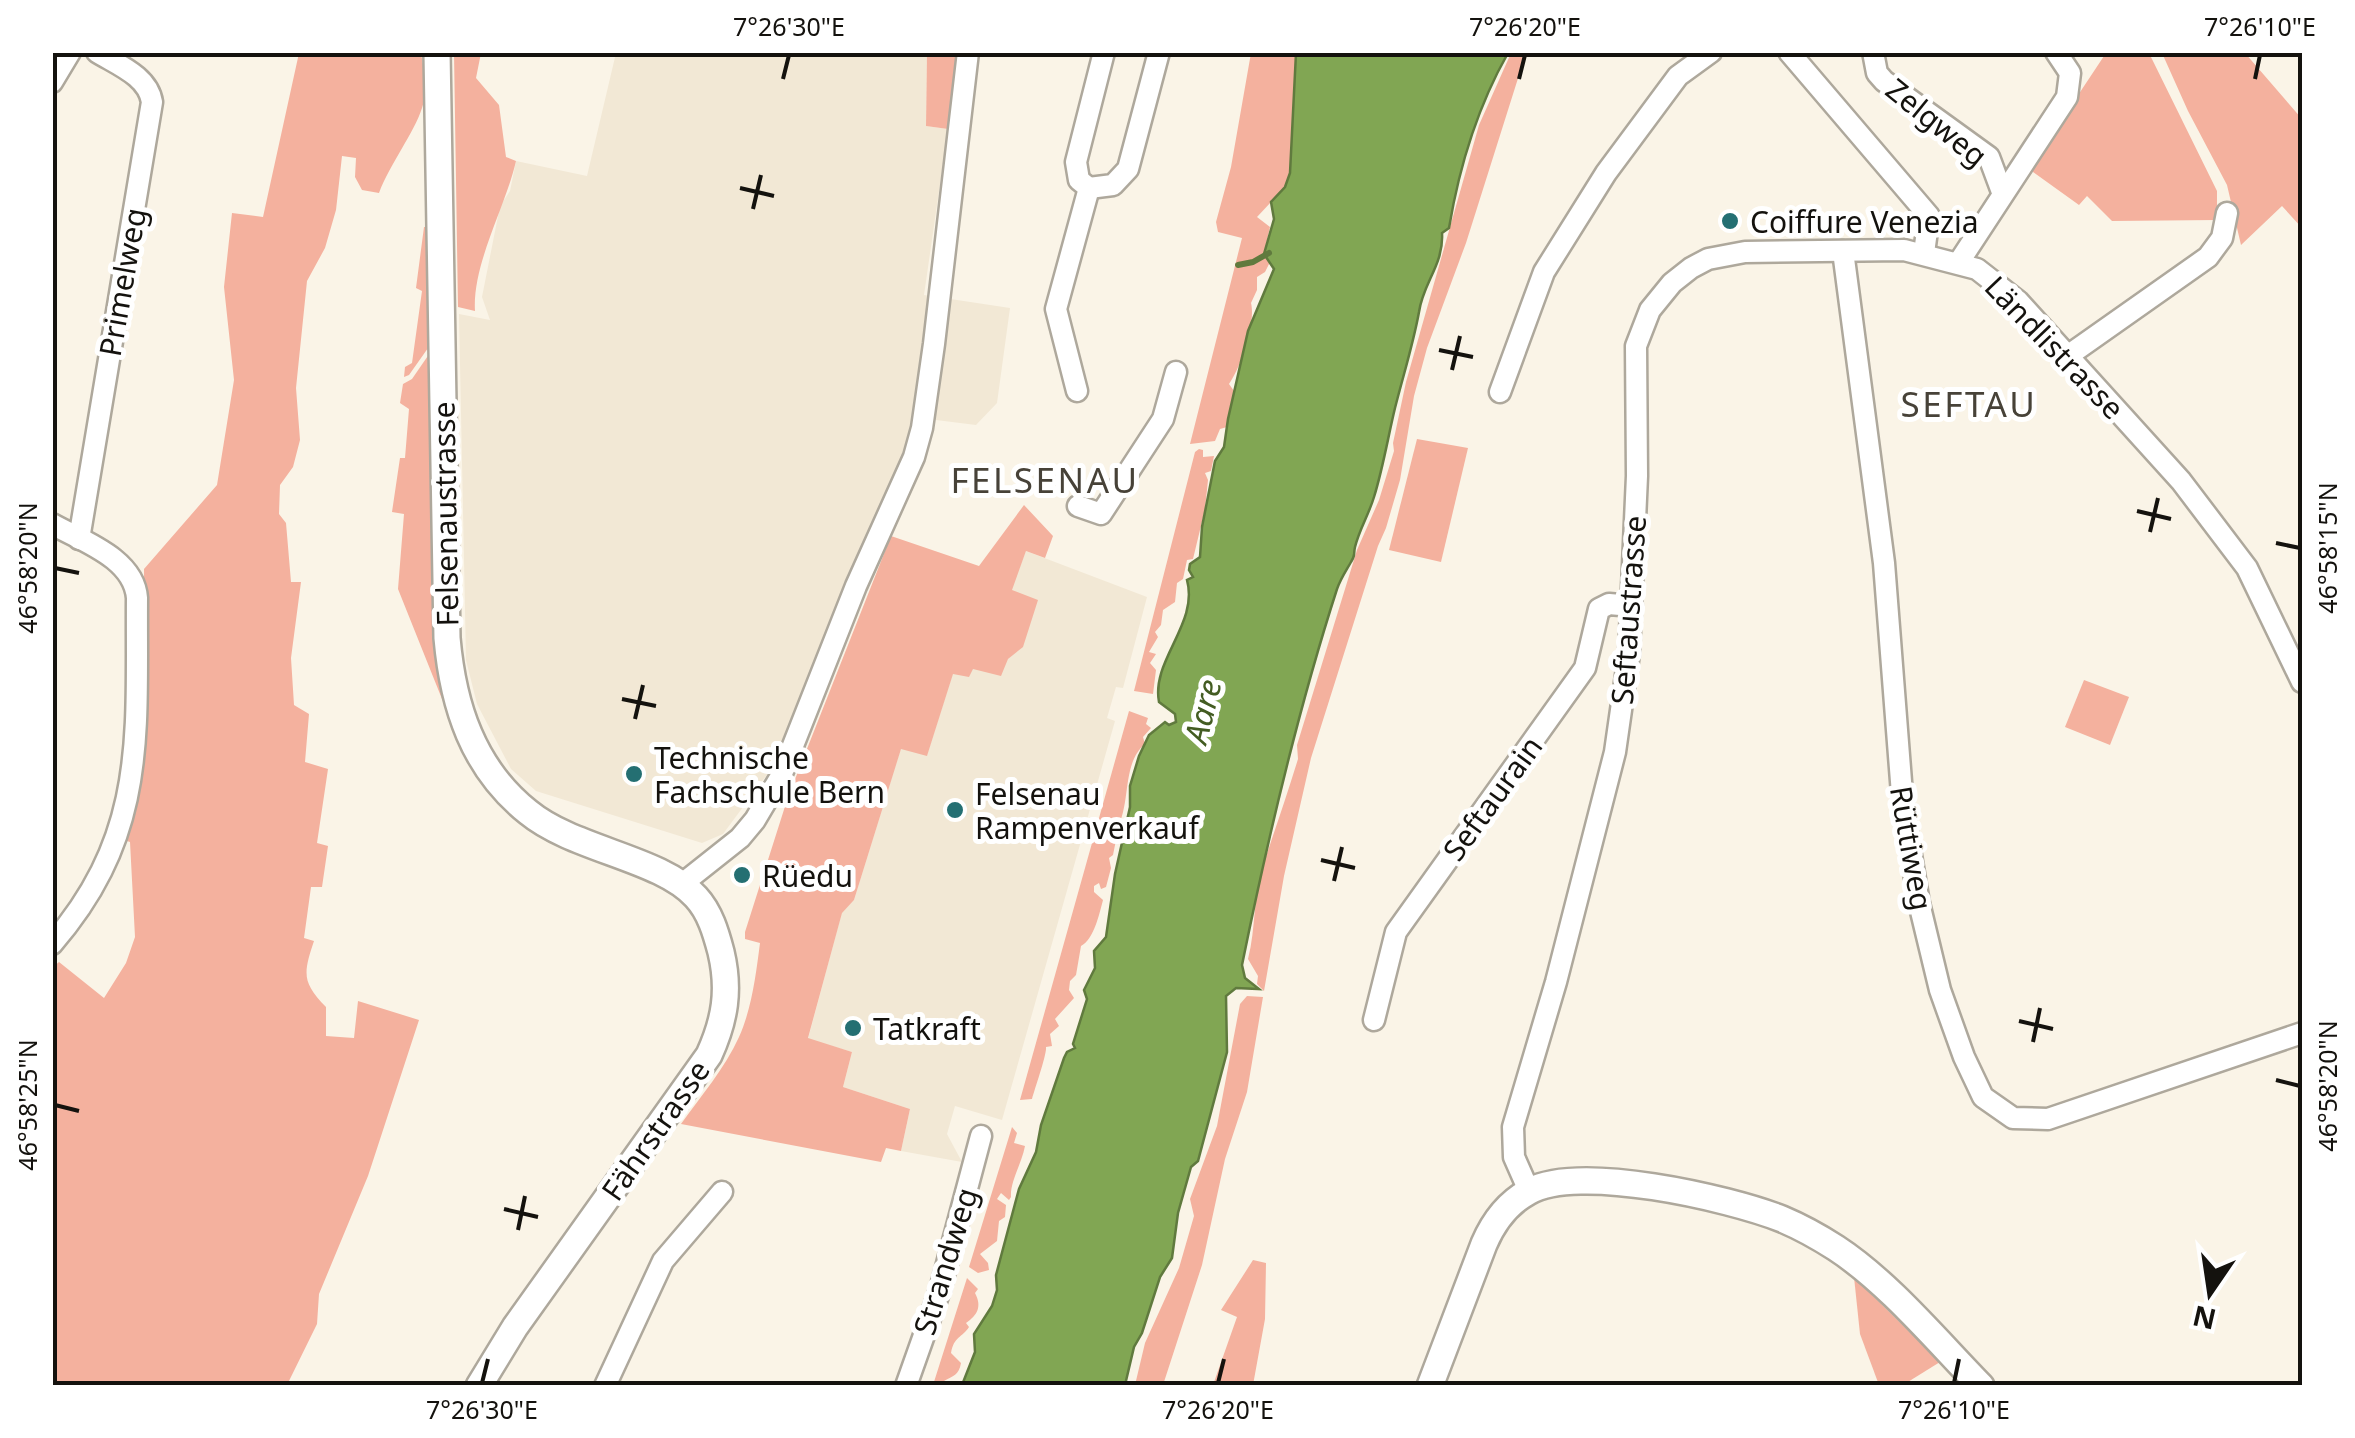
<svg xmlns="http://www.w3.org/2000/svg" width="2355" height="1438" font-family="'Noto Sans',sans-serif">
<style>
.built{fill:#f2e8d5}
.green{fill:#f4b19e}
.water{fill:#81a653;stroke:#607a3e;stroke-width:2.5}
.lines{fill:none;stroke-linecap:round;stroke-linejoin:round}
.stream{stroke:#607a3e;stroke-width:6}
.minor-casing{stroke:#aea89c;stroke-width:25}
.tertiary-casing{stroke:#aea89c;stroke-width:30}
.minor{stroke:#fff;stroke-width:20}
.tertiary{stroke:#fff;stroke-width:25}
.ticks{fill:none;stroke:#14120e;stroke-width:4}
.poi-dot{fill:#246f72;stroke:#fff;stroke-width:4}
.labels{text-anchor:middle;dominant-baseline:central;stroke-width:10;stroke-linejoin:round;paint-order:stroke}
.street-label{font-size:30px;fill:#14120e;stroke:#fff}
.poi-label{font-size:30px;fill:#14120e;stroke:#fff;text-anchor:start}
.water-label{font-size:32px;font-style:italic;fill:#435c22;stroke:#fff}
.quarter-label{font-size:35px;letter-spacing:2.5px;fill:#474238;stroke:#fff}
.neatline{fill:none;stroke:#14120e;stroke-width:4}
.ticks-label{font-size:25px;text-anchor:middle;fill:#14120e}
</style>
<rect width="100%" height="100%" fill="#faf4e7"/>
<g class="built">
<path d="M616 53H927L926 126 948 129 924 295 1010 308 997 403 976 425 912 417 904 455 778 760 723 834 702 843 536 791 511 769 477 704 466 660 459 314 490 320 482 297 500 206 510 191 516 161 587 176Z"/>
<path d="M1026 551 1147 597 1123 688 1116 687 1107 718 1115 721 1002 1120 955 1106 947 1134 962 1162 901 1151 910 1109 843 1087 852 1052 808 1039 842 912 854 900 901 748 927 755 953 673 1008 659 1016 651 1011 590Z"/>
</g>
<g class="green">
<path d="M299 53H421C424 70 428 91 422 108 414 133 390 164 379 193L362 190 355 177 356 158 342 156 336 210 325 248 307 281 296 388 300 440 293 467 280 485 279 514 286 523 291 582H301L291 658 294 705 309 714 305 762 328 769 317 843 328 846 322 887H311L304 938 314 941C303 974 302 982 326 1007V1036L354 1038 358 1001 419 1020 368 1176 319 1294 317 1324 287 1385H53L52 968 59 962 104 998 126 963 135 937 130 842 127 841C153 758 144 655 144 569L217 485 234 380 224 287 232 213 263 217Z"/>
<path d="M454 53H481L476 78 499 105 506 157 516 161C506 206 472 264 475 311L458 307Z"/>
<path d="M927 53H958L948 129 926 126Z"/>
<path d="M1251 53H1296L1290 173 1285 187 1257 217 1270 227 1264 254 1270 262 1265 272 1257 277V290L1251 303C1256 323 1241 367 1229 384L1234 391 1227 427 1220 429 1215 441 1190 444 1242 238 1218 232 1216 222 1231 167Z"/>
<path d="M1511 53H1526L1466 243 1427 348 1414 396 1400 480 1386 528 1378 546 1311 758 1284 876 1264 991 1257 984 1258 976 1248 959C1256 928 1253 895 1263 865 1275 830 1287 795 1298 759L1297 745 1357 550 1379 500 1394 451 1393 443 1406 382 1479 125Z"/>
<path d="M2106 53H2149L2217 191V220L2112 221 2087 196 2079 205 2029 169Z"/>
<path d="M2162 53H2245L2302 119V228L2282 206 2241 245 2227 185 2188 111Z"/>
<path d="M428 207 432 235 427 236V250H432L433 341 409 375 404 377 405 367 412 363 422 291 416 288 424 227H429Z"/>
<path d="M434 347 438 658 446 709 398 589 404 514 392 512 400 458H405L409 409 400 403 403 384 412 379Z"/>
<path d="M1417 439 1468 448 1441 562 1389 550Z"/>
<path d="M1199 449 1203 450V457L1214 456 1211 471 1205 473 1208 480 1205 509 1193 559 1187 560 1183 579 1177 583 1175 602 1163 610 1161 625 1155 632 1158 637 1149 652 1156 654 1150 663 1156 670 1153 694 1134 691 1195 452Z"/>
<path d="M1024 505 1053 536 1045 558 1026 551 1012 590 1038 600 1023 647 1008 659 1001 676 973 669 969 677 953 674 927 756 901 749 854 900 842 913 808 1038 852 1052 843 1087 910 1109 901 1151 886 1148 881 1162 681 1124C701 1096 725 1068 739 1037 752 1008 756 974 760 943L745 939V932L788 797 891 536 979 566Z"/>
<path d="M2084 680 2129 697 2110 745 2065 727Z"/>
<path d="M1129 711 1148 718 1146 724 1151 728 1143 737 1145 744C1120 765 1133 806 1114 834L1116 840 1113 855 1109 858 1111 868 1106 887 1101 889 1099 883 1094 886V892L1103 900C1099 915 1094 939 1081 946L1076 975 1070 981 1069 990 1074 998 1055 1019 1059 1026 1050 1034 1052 1046 1046 1047C1047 1054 1035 1088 1032 1099L1020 1100Z"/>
<path d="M1247 996 1263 997 1247 1092 1225 1159 1202 1265 1163 1385H1135L1145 1343 1179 1268 1194 1216 1190 1199 1217 1126 1240 1004Z"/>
<path d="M1012 1127 1017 1133 1014 1143 1025 1146C1022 1163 1010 1181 1011 1197L1009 1200 1001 1193 997 1199 1006 1205 1005 1217 999 1221 997 1241 980 1254 988 1263 989 1270 978 1273 969 1267Z"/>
<path d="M1253 1260 1266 1263 1265 1319 1253 1385H1213L1237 1317 1221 1310Z"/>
<path d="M1854 1277 1940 1362 1903 1385H1879L1860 1334Z"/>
<path d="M967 1278 978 1289 975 1293C982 1306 978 1315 966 1323L969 1327C962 1338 954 1336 951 1353L961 1363C959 1375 953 1376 944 1381V1385H933Z"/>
</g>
<path class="water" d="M1296 53H1508C1478 106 1459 168 1449 228L1442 233C1444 264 1423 283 1419 312 1413 345 1403 376 1395 408 1388 437 1383 468 1374 497 1369 514 1359 530 1355 547 1353 556 1356 554 1351 562 1346 571 1341 578 1337 589 1297 713 1268 837 1242 965L1245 978 1259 989 1236 988 1226 996 1227 1052 1198 1161 1191 1167 1178 1213 1172 1258 1160 1277 1142 1333 1134 1347 1125 1385H962L975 1352 974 1334 992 1306 997 1290 996 1275 1019 1189 1036 1152 1041 1125 1064 1058 1067 1052 1075 1048 1073 1044 1087 999 1084 990 1095 968 1094 951 1106 937 1115 874 1130 807V786L1139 756 1149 735 1165 722 1169 725 1176 722 1175 714 1159 702C1151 660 1199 624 1187 580L1193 577 1189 570 1190 564 1200 557 1202 527 1215 461 1224 447 1228 419 1248 331 1274 269 1264 254 1274 219 1271 202 1285 187 1290 173Z"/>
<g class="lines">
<path class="stream" d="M1238 265 1253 262 1269 253"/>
<defs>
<g id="minor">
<path d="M1789 52 1929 216 1924 253"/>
<path d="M1873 52 1877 73 1884 81 1989 157 2002 192"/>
<path d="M52 82 70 52"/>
<path d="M1089 188 1113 185 1128 169 1159 52"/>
<path d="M1843 251 1884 563 1903 807 1919 903 1940 990 1964 1057 1983 1097 2013 1118 2048 1119 2302 1033"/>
<path d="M1959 262 2067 97 2070 73 2056 52"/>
<path d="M2069 355 2208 257 2222 238 2227 213"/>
<path d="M1077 391 1056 309 1089 188 1079 180 1076 162 1104 52"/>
<path d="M1500 392 1544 272 1606 173 1678 76 1711 52"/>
<path d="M1078 506 1101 514 1163 419 1176 372"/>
<path d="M52 524C82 541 134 558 137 598 136 734 148 833 52 944"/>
<path d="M79 539 152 102C148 76 118 65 97 52"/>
<path d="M682 884 740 838 755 820 781 776 856 586 914 457 922 428 934 344 968 52"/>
<path d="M1374 1020 1396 932 1585 668 1599 609 1609 604 1632 606"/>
<path d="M1529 1191 1514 1157 1513 1127 1556 982 1615 752 1629 654 1637 476 1636 346 1650 310 1672 283 1691 268 1708 259 1745 252 1904 250 1977 269 2018 301 2181 481 2247 568 2302 682"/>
<path d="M605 1386 663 1261 722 1192"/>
<path d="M906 1386 940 1290 981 1136"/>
</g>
<g id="tertiary">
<path d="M437 52 447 638C453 706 473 768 528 812 574 850 661 858 696 897 710 912 716 933 721 952 730 990 725 1020 709 1055L515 1327 479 1386"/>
<path d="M1430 1386 1484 1244C1493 1223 1508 1203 1528 1192 1577 1163 1729 1198 1782 1219 1801 1227 1819 1237 1836 1248 1888 1282 1937 1341 1981 1386"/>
</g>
</defs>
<use href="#minor" class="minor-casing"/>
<use href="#tertiary" class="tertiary-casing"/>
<use href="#minor" class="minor"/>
<use href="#tertiary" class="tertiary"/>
</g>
<path class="ticks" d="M783 79 789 55M1519 79 1525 55M2255 79 2260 55M740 188 774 196M753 209 761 175M1439 350 1473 357M1452 370 1460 336M2137 511 2171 519M2150 532 2158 498M2276 543 2300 548M55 568 79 573M622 699 656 706M635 719 643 685M1321 860 1355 868M1334 881 1342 847M2019 1021 2053 1029M2033 1042 2040 1008M2276 1080 2300 1086M55 1105 79 1111M504 1209 538 1217M518 1230 525 1196M482 1383 488 1359M1218 1383 1224 1359M1954 1383 1959 1359"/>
<g class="poi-dot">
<circle cx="1730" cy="221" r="10"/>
<circle cx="634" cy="774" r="10"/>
<circle cx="955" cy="810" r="10"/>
<circle cx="742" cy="875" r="10"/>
<circle cx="853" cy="1028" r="10"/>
</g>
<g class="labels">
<g class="street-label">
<text transform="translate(1937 122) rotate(39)">Zelgweg</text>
<text transform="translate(122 282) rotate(-80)">Primelweg</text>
<text transform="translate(2055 347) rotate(46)">Ländlistrasse</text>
<text transform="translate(445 514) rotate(-91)">Felsenaustrasse</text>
<text transform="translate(1628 610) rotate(-86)">Seftaustrasse</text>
<text transform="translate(1492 798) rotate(-54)">Seftaurain</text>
<text transform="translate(1912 848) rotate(80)">Rüttiweg</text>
<text transform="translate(655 1130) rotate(-55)">Fährstrasse</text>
<text transform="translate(945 1261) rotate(-73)">Strandweg</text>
</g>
<g class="poi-label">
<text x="1750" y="221">Coiffure Venezia</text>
<text x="654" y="757">Technische<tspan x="654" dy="34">Fachschule Bern</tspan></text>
<text x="975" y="793">Felsenau<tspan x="975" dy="34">Rampenverkauf</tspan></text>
<text x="762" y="875">Rüedu</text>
<text x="873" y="1028">Tatkraft</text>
</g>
<g class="water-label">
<text transform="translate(1202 711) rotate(-76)">Aare</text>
</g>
<g class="quarter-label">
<text x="1969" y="403">SEFTAU</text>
<text x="1045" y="479">FELSENAU</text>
</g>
</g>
<rect width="2355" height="1438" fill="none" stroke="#ffffff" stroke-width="110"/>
<g transform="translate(2210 1293) rotate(193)" stroke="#ffffff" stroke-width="8" paint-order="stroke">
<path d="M0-8L18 38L0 25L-18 38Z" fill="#14120e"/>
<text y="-15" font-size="28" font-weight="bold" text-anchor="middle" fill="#14120e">N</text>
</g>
<rect x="55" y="55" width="2245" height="1328" class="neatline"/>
<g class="ticks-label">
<text x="789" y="36">7°26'30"E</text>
<text x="1525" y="36">7°26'20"E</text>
<text x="2260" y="36">7°26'10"E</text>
<text transform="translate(2328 548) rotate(-90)" y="9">46°58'15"N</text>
<text transform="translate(28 568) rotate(-90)" y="9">46°58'20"N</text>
<text transform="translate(2328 1086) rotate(-90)" y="9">46°58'20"N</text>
<text transform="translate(28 1105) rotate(-90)" y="9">46°58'25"N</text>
<text x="482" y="1419">7°26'30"E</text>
<text x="1218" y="1419">7°26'20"E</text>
<text x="1954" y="1419">7°26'10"E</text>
</g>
</svg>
